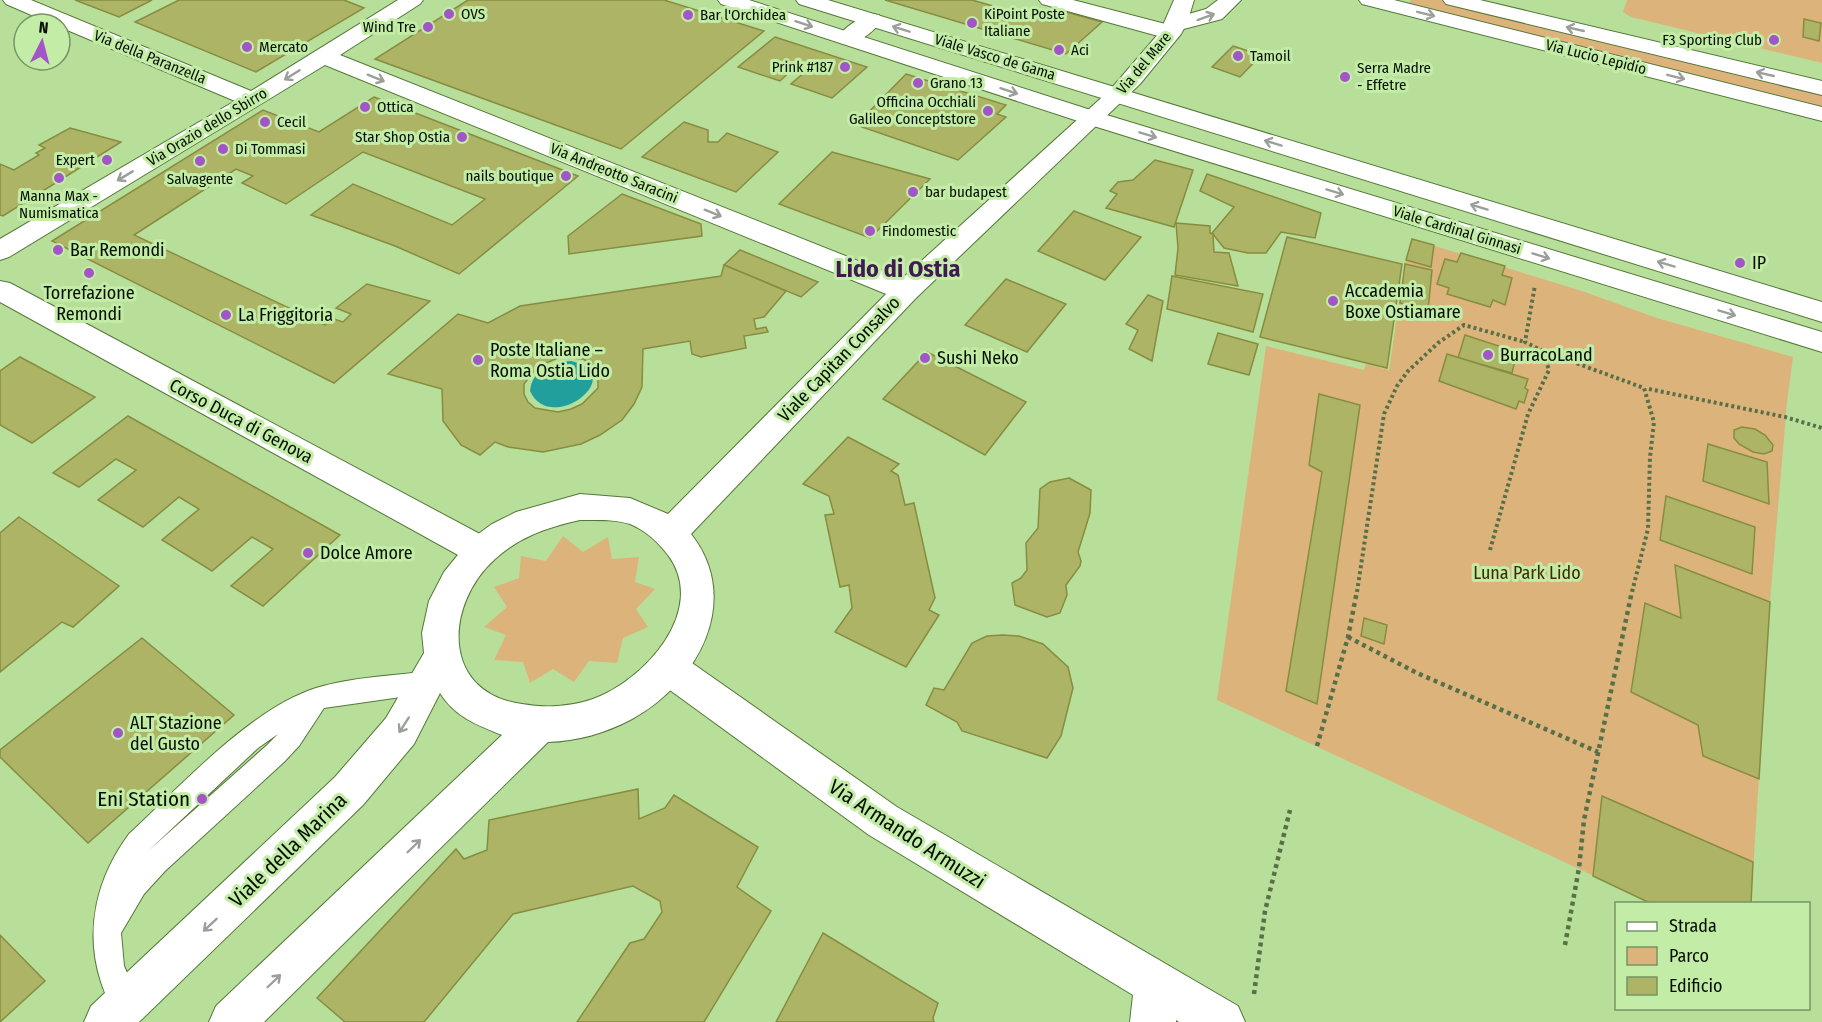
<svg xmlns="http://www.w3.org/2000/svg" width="1822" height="1022" font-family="'Fira Sans Condensed',sans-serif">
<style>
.green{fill:#ddb37c}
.water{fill:#209f9d}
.building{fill:#adb466;stroke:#878d40;stroke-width:1.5;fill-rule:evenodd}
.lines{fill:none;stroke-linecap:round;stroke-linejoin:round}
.service-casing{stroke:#547838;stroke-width:2}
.minor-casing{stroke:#547838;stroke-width:2}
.tertiary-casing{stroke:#547838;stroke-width:2}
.secondary-casing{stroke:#547838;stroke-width:2}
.path-far1{stroke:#587048;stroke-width:4;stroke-dasharray:3 3;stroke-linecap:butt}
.path{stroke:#587048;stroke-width:4.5;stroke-dasharray:4 4;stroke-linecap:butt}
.service{fill:#fff;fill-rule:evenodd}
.minor{fill:#fff;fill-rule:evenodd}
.tertiary{fill:#fff;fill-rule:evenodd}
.secondary{fill:#fff;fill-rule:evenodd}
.oneway{stroke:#9b9f99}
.poi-dot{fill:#a155c7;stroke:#c3eca7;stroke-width:2}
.labels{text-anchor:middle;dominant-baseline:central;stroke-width:6;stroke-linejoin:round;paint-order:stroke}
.far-poi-label{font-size:15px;fill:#040f00;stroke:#c3eca7;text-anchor:start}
.far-street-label{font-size:15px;fill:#040f00;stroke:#c3eca7}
.poi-label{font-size:18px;fill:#040f00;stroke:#c3eca7;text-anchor:start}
.street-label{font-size:18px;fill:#040f00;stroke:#c3eca7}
.park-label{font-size:18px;fill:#422901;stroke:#c3eca7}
.near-poi-label{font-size:21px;fill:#040f00;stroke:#c3eca7;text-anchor:end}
.near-street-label{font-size:21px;fill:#040f00;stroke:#c3eca7}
.district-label{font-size:24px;font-weight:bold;fill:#401b52;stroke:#c3eca7}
</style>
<rect width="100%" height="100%" fill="#b7df9a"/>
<g class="green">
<path d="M1411 0H1444L1822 92V109L1407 6Z"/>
<path d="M1627 0H1822V63L1631 17 1623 12Z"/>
<path d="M1412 239 1582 291 1657 318 1793 357 1787 402 1770 602 1751 903H1652L1217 700 1266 346 1364 370 1366 364 1389 370 1405 264Z"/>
<path d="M563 536 583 552 608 537 612 559 639 557 635 582 655 589 636 609 648 627 623 638 617 663 589 661 574 682 553 669 530 683 523 662 494 660 506 635 484 627 507 607 494 587 519 578 521 556 546 561Z"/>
</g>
<path class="water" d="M571 361C631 375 550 436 530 391 532 370 551 362 571 361Z"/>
<g class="building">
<path d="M75 0H152L119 17Z"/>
<path d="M179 0H344L364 8 256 72 135 22Z"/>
<path d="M468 0H664L764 31 621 149 375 59Z"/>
<path d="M885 0H972L1050 22 1063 11 1102 22 1066 54Z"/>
<path d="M1804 19 1821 23 1819 41 1803 37Z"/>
<path d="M775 37 867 67 832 98 791 84 807 70 796 66 780 81 738 67Z"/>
<path d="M1233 46 1261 55 1240 77 1212 67Z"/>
<path d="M906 74 1006 105 997 114 1006 117 958 160 856 125Z"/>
<path d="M374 97 578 176 459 274 395 246 311 215 353 184 452 225 485 199 363 152 286 204 242 183 253 176 236 169 134 235 325 325 334 319 343 322 351 314 336 308 367 284 430 301 334 383 52 241 263 110 319 132Z"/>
<path d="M684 122 708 130V142H718L727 133 778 152 736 192 642 157Z"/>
<path d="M70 128 121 142 3 216 0 215V164L14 170 39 155 36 153 45 148 39 145Z"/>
<path d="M832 152 930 179 870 238 779 204Z"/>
<path d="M1155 160 1193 170 1174 227 1106 208 1117 194 1110 191 1118 182 1133 180Z"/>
<path d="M1207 174 1321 213 1315 238 1281 232 1266 253H1248L1224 248 1212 233 1234 207 1200 191Z"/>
<path d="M622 194 701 224 702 236 569 254 568 236Z"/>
<path d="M1074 211 1141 237 1105 280 1038 251Z"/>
<path d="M1176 223 1210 226V233L1213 234 1214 252 1229 253 1238 286 1175 275 1178 248Z"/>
<path d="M1287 237 1402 264 1387 368 1260 337Z"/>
<path d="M1412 239 1434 245 1431 267 1406 260Z"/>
<path d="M740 250 818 282 801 297 724 265Z"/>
<path d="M1461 253 1505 266 1502 275 1512 278 1505 305 1493 300 1490 307 1447 294 1449 288 1437 284 1445 259 1457 262Z"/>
<path d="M1405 264 1432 270 1428 310 1400 303Z"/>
<path d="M724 265 786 291 764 317 754 319 756 329 766 327 768 332 744 336 746 348 701 357 692 354 690 341 643 349 642 387 634 404 622 420 600 435 581 444 543 452 508 447 495 442 480 455 461 445 443 421 442 389 388 374 458 314 488 323 520 306 721 276ZM560 357 583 359 592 364 598 370V388L582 404 571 409 558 412 535 408 528 402 524 394V384L537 367Z"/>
<path d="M1172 276 1263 294 1253 332 1167 309Z"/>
<path d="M1006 279 1066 304 1027 352 965 325Z"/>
<path d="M1148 295 1163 301 1152 361 1129 349 1138 330 1126 324Z"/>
<path d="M1218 333 1258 344 1249 375 1208 364Z"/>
<path d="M1465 335 1517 352 1512 373 1458 358Z"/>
<path d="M927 352 1026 402 985 455 883 399Z"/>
<path d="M1447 354 1528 379 1525 388 1528 390 1524 403 1519 401 1516 409 1439 381Z"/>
<path d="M20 357 95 397 32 443 0 425V371Z"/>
<path d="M1319 394 1360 405 1317 704 1286 691 1322 472 1309 465Z"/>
<path d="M128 416 340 535 263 606 231 586 273 549 252 537 212 571 162 540 199 509 179 497 143 527 98 500 136 470 116 459 79 487 53 473Z"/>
<path d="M1742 427 1755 429 1765 435 1773 445 1772 451 1764 454 1753 452 1739 444 1734 438V430Z"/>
<path d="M848 437 899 464 891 471 898 475 905 505 914 503 935 598 929 610 939 615 906 667 835 632 852 608 849 585 840 587 825 515 834 514 829 496 803 484Z"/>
<path d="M1708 444 1767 462 1769 504 1703 481Z"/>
<path d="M1069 478 1091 490 1090 513 1078 552 1081 561 1080 566 1066 585 1067 595 1060 613 1047 617 1015 605 1012 583 1021 578 1027 570 1026 543 1038 528 1040 489 1050 482Z"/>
<path d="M1666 496 1755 527 1752 574 1660 540Z"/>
<path d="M19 517 119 586 73 627 62 622 0 672V533Z"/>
<path d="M1675 565 1770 602 1759 779 1703 756 1698 725 1631 692 1645 603 1681 618Z"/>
<path d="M1364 618 1387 625 1384 644 1361 636Z"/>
<path d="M1003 635 1019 636 1043 644 1068 667 1073 688 1061 736 1047 758 962 731 957 722 926 705 934 688 944 690 972 643 987 636Z"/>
<path d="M142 638 234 715 88 843 0 757V750Z"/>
<path d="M638 789 639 819 665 808 674 795 758 847 737 887 771 911 704 1022H577L630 943 644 939 662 912 660 901 633 886 513 914 424 1022H345L317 998 456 849 464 859 487 850 489 820Z"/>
<path d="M1602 796 1753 862 1751 904H1652L1593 876Z"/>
<path d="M823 933 938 1003 933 1018 934 1022H776Z"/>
<path d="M0 935 45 981 0 1022Z"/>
</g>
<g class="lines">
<defs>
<path id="service" d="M429 671 437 674 441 682 437 690 429 693 324 708 299 746 284 762 165 871 144 894 121 933 124 966 141 1004 137 1014 127 1018C112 1012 106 997 101 982 84 930 97 877 129 834 180 787 250 709 316 688 352 677 392 676 429 671ZM278 734 266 746 147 852 258 748Z"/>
<g id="minor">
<path d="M3 0H31L251 91 398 0H423L420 4 340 55 916 284 920 291 916 298 906 300 896 298 325 65 9 257 0 260V239L235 101 60 27V24H52L6 4Z"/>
<path d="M1039 0H1073L1177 27 1180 32 1177 37 1169 39 1042 4Z"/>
<path d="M1443 0H1480L1822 81V95L1446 4Z"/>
<path d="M871 14 879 15 882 20C873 33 856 46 840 43L837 38C844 28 859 17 871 14Z"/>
<path d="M0 281 10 283 493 541 498 551 493 561 481 565 469 561 0 302Z"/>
<path d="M669 651 682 656 897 807 1238 1006 1245 1022H1179L1176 1020V1022H1130L1133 995 869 835 656 680 651 668 656 656Z"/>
</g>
<g id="tertiary">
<path d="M718 0H749L1100 113 1822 332V352L1084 123 721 4Z"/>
<path d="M796 0H828L1822 302V322L799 4Z"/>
<path d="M1218 0H1241L1222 19 1176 31 1168 30 1165 25 1168 20 1206 9Z"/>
<path d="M1359 0H1394L1822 107V121L1362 4Z"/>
</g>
<path id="secondary" d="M1174 0H1194L1187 23 1181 34 1140 84 916 298 691 534C743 600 698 683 632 719 606 733 577 741 548 742L264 1022H209L216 1006 502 735C477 725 455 717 440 693L414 744 363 805 139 1022H84L91 1006 335 777 386 718 424 653 422 633 429 601 444 572 470 540 492 524 516 512 580 494 630 498 668 514 896 284 1110 90 1160 32ZM580 520C596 520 614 519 630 524 645 530 659 543 668 555 709 610 644 681 593 699 570 707 545 708 522 704 441 693 444 605 495 559 519 537 548 527 580 520Z"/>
</defs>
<use href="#service" class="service-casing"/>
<use href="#minor" class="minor-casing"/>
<use href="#tertiary" class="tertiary-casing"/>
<use href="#secondary" class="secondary-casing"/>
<g class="path-far1">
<path d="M1543 351 1644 388 1654 422 1650 457 1648 529 1632 592"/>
<path d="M1649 389 1785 417 1822 428"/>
<path d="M1490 550 1528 414 1549 370 1543 351 1525 342 1535 285"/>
<path d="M1357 592 1384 414 1397 386 1408 371 1438 343 1464 325 1525 342"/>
</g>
<g class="path">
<path d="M1348 637 1417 673 1598 752"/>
<path d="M1317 746 1348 637 1357 591"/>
<path d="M1565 945 1579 868 1584 820 1632 591"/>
<path d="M1254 994 1265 911 1290 810"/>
</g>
<use href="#service" class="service"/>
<use href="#minor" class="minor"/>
<use href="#tertiary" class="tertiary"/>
<use href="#secondary" class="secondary"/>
</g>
<defs><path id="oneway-shaft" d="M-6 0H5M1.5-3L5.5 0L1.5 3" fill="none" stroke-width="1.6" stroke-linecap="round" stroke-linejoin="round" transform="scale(1.5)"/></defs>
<g class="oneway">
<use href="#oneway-shaft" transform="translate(1426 14) rotate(14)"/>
<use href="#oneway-shaft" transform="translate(1206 17) rotate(-20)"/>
<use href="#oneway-shaft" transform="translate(804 24) rotate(18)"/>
<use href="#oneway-shaft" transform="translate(901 29) rotate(-163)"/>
<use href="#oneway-shaft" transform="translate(1575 29) rotate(-167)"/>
<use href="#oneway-shaft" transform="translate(1765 74) rotate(-167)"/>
<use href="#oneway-shaft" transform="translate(292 75) rotate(148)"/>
<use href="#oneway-shaft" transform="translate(1676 77) rotate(14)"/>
<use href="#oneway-shaft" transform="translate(376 78) rotate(22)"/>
<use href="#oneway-shaft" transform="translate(1009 91) rotate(18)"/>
<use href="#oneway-shaft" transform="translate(1148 135) rotate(17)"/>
<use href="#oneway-shaft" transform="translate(1273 143) rotate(-163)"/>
<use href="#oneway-shaft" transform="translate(125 176) rotate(149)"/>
<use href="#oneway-shaft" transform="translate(1335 192) rotate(17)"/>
<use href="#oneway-shaft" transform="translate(1479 207) rotate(-163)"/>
<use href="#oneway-shaft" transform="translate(713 213) rotate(22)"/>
<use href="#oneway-shaft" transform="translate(1541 256) rotate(17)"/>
<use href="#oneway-shaft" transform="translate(1666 264) rotate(-163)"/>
<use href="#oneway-shaft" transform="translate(1727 313) rotate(17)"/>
<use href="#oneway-shaft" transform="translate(404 725) rotate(123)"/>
<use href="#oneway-shaft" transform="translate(414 846) rotate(-44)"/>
<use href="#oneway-shaft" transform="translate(210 925) rotate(137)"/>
<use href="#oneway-shaft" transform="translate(274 981) rotate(-44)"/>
</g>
<g class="poi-dot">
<circle cx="449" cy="14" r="6"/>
<circle cx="688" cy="15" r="6"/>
<circle cx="972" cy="23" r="6"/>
<circle cx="428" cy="27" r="6"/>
<circle cx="1774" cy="40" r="6"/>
<circle cx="247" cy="47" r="6"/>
<circle cx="1059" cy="50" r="6"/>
<circle cx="1238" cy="56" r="6"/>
<circle cx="845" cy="67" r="6"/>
<circle cx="1345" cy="77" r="6"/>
<circle cx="918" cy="83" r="6"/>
<circle cx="365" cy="107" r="6"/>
<circle cx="988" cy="111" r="6"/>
<circle cx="265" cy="122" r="6"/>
<circle cx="462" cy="137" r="6"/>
<circle cx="223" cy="149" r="6"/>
<circle cx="107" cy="160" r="6"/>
<circle cx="200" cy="161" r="6"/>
<circle cx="566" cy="176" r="6"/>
<circle cx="59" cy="178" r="6"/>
<circle cx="913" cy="192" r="6"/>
<circle cx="870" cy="231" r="6"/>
<circle cx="58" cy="250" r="6"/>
<circle cx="1740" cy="263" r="6"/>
<circle cx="89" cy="273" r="6"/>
<circle cx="1333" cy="301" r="6"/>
<circle cx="226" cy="315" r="6"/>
<circle cx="1488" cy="355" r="6"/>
<circle cx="925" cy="358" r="6"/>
<circle cx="478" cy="360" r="6"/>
<circle cx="308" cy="553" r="6"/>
<circle cx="118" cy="733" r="6"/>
<circle cx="202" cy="799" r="6"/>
</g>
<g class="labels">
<g class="far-poi-label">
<text x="461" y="14">OVS</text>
<text x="984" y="14">KiPoint Poste<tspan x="984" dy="17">Italiane</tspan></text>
<text x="700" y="15">Bar l'Orchidea</text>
<text x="416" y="27" text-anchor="end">Wind Tre</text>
<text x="1762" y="40" text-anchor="end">F3 Sporting Club</text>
<text x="259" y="47">Mercato</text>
<text x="1071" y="50">Aci</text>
<text x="1250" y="56">Tamoil</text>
<text x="833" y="67" text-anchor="end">Prink #187</text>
<text x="1357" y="68">Serra Madre<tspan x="1357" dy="17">- Effetre</tspan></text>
<text x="930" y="83">Grano 13</text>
<text x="976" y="102" text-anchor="end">Officina Occhiali<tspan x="976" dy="17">Galileo Conceptstore</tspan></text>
<text x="377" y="107">Ottica</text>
<text x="277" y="122">Cecil</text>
<text x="450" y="137" text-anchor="end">Star Shop Ostia</text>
<text x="235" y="149">Di Tommasi</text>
<text x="95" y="160" text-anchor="end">Expert</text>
<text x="554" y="176" text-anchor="end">nails boutique</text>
<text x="200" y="179" text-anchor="middle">Salvagente</text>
<text x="925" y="192">bar budapest</text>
<text x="59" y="196" text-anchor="middle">Manna Max -<tspan x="59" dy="17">Numismatica</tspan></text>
<text x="882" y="231">Findomestic</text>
</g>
<g class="far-street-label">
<text transform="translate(150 57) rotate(22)">Via della Paranzella</text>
<text transform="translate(995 57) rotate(17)">Viale Vasco de Gama</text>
<text transform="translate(1596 57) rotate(14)">Via Lucio Lepidio</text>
<text transform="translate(1144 63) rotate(-50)">Via del Mare</text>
<text transform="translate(207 127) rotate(-31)">Via Orazio dello Sbirro</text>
<text transform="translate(614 173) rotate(22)">Via Andreotto Saracini</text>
<text transform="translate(1457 230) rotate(17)">Viale Cardinal Ginnasi</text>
</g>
<g class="poi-label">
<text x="70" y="250">Bar Remondi</text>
<text x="1752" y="263">IP</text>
<text x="1345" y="291">Accademia<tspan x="1345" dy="21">Boxe Ostiamare</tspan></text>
<text x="89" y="293" text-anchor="middle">Torrefazione<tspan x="89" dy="21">Remondi</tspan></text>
<text x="238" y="315">La Friggitoria</text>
<text x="490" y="350">Poste Italiane –<tspan x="490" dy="21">Roma Ostia Lido</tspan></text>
<text x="1500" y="355">BurracoLand</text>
<text x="937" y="358">Sushi Neko</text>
<text x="320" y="553">Dolce Amore</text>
<text x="130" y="723">ALT Stazione<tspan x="130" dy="21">del Gusto</tspan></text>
</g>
<g class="street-label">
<text transform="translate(839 359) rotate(-46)">Viale Capitan Consalvo</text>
<text transform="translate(241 421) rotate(28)">Corso Duca di Genova</text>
</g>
<g class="park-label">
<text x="1527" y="573">Luna Park Lido</text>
</g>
<g class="near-poi-label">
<text x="190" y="799">Eni Station</text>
</g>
<g class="near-street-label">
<text transform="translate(907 834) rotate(33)">Via Armando Armuzzi</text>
<text transform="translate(288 850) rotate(-44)">Viale della Marina</text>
</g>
<g class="district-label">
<text x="898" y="269">Lido di Ostia</text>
</g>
</g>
<rect x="1615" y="902" width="195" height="108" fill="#c3eca7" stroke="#779464" stroke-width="1.5"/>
<rect x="1627" y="922" width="30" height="9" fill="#ffffff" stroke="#779464" stroke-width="1.5"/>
<text x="1669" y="932" font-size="18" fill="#040f00">Strada</text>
<rect x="1627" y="947" width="30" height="18" fill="#ddb37c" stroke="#779464" stroke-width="1.5"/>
<text x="1669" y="962" font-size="18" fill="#040f00">Parco</text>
<rect x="1627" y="977" width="30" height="18" fill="#adb466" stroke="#779464" stroke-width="1.5"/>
<text x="1669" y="992" font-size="18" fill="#040f00">Edificio</text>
<g transform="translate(42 42) rotate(6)"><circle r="28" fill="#c3eca7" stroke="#779464" stroke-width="1.5"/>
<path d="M0-4.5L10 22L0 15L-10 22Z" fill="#a155c7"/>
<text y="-9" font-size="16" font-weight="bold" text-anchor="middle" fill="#040f00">N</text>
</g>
</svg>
